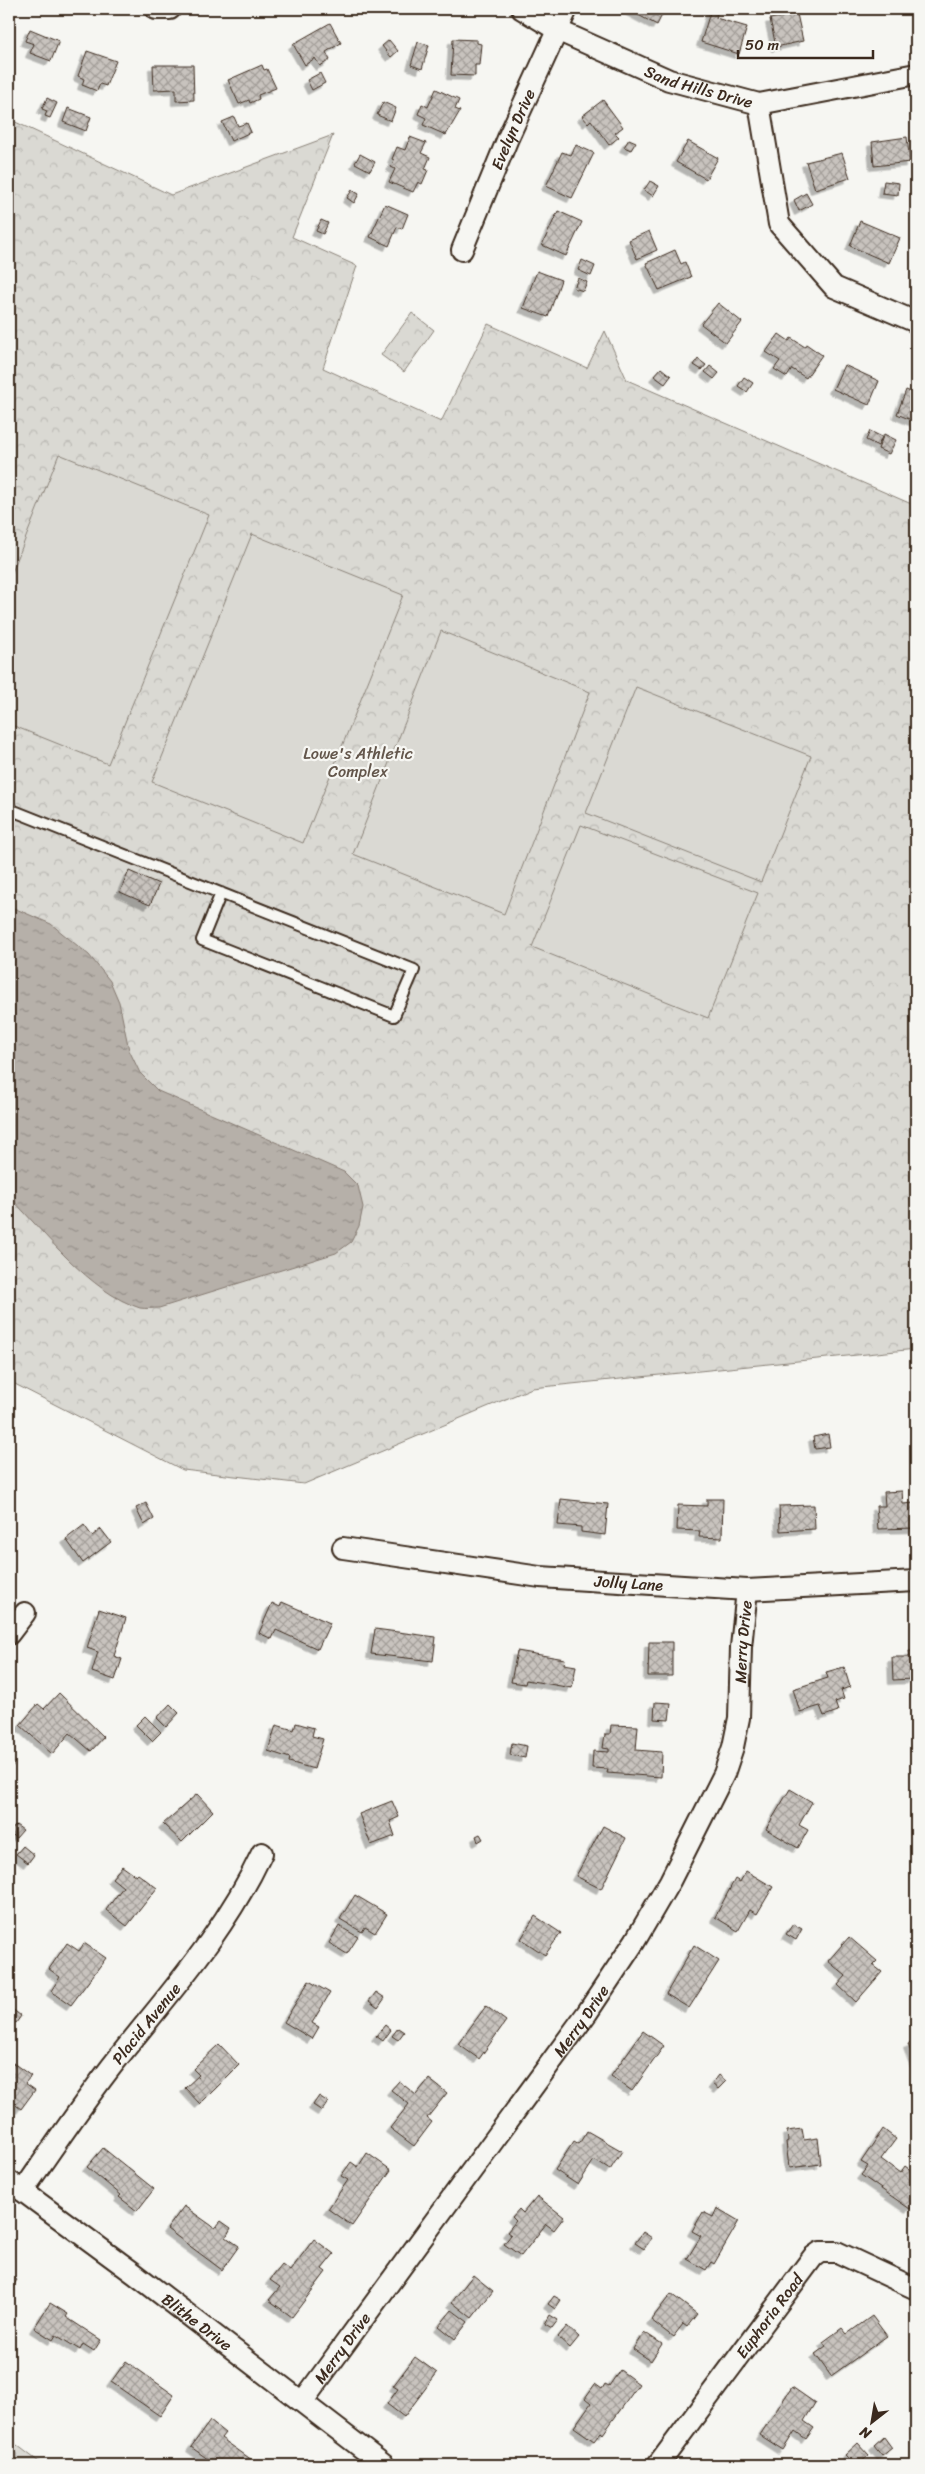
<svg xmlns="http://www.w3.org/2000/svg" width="925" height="2474" font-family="Sriracha,sans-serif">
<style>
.forest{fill:url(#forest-crowns);stroke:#8a8278}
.cemetery{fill:url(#cemetery-stones);stroke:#8a8278}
.pitch{fill:#dad9d3;stroke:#8a8278}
.water{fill:url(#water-ripples);stroke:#857a71}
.building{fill:url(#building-cross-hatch);stroke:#3b2a1e;filter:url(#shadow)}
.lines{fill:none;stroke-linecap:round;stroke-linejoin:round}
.service-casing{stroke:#3b2a1e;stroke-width:14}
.minor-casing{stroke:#3b2a1e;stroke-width:24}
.service{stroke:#f6f6f2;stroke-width:10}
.minor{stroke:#f6f6f2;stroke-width:20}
.labels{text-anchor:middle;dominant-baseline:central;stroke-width:4.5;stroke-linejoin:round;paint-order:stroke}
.street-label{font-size:16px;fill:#3b2a1e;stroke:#f6f6f2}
.park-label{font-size:16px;fill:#63564b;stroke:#f6f6f2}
</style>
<defs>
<pattern id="forest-crowns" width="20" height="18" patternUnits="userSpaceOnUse" patternTransform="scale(1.25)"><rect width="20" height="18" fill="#dad9d3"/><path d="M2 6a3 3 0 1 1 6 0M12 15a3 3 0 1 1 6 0" fill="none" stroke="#bcbab5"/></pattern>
<pattern id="cemetery-stones" width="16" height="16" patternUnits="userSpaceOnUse" patternTransform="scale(1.25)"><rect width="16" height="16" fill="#dad9d3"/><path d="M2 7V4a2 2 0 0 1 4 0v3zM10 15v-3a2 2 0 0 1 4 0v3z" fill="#bcbab5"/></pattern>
<pattern id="water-ripples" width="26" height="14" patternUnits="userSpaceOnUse" patternTransform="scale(1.25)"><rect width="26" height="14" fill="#b6b0a9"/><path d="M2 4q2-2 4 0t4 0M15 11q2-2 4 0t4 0" fill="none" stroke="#958f89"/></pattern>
<pattern id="building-cross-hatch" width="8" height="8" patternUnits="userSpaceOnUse" patternTransform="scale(1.25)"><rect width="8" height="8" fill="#c8c3be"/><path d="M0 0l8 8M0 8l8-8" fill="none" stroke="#a49f9a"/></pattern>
<filter id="shadow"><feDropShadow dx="-4.5" dy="4.5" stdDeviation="0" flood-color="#0004"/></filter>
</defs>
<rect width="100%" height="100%" fill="#f6f6f2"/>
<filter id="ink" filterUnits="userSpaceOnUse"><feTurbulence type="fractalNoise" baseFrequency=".02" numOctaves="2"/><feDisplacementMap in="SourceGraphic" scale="10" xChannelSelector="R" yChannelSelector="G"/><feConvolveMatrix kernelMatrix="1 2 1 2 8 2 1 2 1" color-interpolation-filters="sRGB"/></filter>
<g filter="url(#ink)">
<g class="forest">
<path d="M9 119 171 195 333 135 292 237 357 266 323 368 441 422 488 324 587 368 605 331 627 380 916 506V1349L532 1388 304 1484 183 1470 9 1381Z"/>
<path d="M412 313 434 330 404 372 381 355Z"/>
</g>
<path class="cemetery" d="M9 2439 43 2465H9Z"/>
<g class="pitch">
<path d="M59 454 209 515 108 764 9 724V580Z"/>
<path d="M252 534 403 595 303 843 152 782Z"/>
<path d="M441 631 590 692 504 914 353 854Z"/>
<path d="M636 687 811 756 761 882 586 813Z"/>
<path d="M581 825 758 893 708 1018 532 947Z"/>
</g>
<path class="water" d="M9 906 51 924 89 955 110 981 119 1002 129 1050 140 1073 158 1091 344 1172 358 1186 363 1207 359 1226 351 1242 336 1253 159 1308C153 1308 146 1309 140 1308 89 1292 45 1233 9 1196Z"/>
<g class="building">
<path d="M627 9H665L657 25Z"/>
<path d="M711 9 718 10 716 18 747 27 739 54 701 42Z"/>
<path d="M797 14 803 41 776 47 770 19Z"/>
<path d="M330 23 341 43 326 52 330 60 320 66 315 58 305 65 293 44Z"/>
<path d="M30 29 59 41 51 61 30 53 34 44 25 41Z"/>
<path d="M453 39 477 40V43L481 44 479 65H475V76L451 75Z"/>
<path d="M389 40 398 51 391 57 382 46Z"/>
<path d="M418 42 429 45 422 69 411 65Z"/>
<path d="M87 51 116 61 106 86 100 84 97 91 82 85 84 79 78 76Z"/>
<path d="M153 65H193L194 100 176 101V89L154 90Z"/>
<path d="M262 65 264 70 267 69 276 88 258 95 259 99 250 103 249 100 239 104 228 80Z"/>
<path d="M320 73 325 83 312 90 307 80Z"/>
<path d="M436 89 459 100 455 109 460 111 446 135 423 125 426 118 418 114 422 104 428 107Z"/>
<path d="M47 98 57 103 50 118 45 116 47 111 42 109Z"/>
<path d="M603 100 623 127 615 133 619 137 609 145 591 120 588 123 582 116Z"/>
<path d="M383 102 396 108 391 121 377 115Z"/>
<path d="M68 108 91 117 86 131 63 122Z"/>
<path d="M234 117 238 126 247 123 251 132 231 141 222 122Z"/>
<path d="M410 137 426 143 421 153 430 157 425 169 428 170 422 184 418 182 413 192 389 182 395 169 391 167 394 160 392 159 397 147 405 150Z"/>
<path d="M907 137 910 162 874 166 872 142Z"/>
<path d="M629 139 636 142 631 150 624 147Z"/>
<path d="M688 141 718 158 706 179 676 162Z"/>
<path d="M576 145 594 153 572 198 546 186 562 152 571 155Z"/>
<path d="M842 153 850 178 815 189 806 162Z"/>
<path d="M360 154 375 162 370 171 355 163Z"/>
<path d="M650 181 659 186 653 196 644 190Z"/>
<path d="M884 181 899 183 898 195 882 193Z"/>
<path d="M352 190 359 194 354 203 347 198Z"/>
<path d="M806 193 812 204 799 211 794 200Z"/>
<path d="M385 204 408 214 402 229 397 227 389 246 370 237Z"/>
<path d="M558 211 582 222 566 256 542 245Z"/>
<path d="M321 220 328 223 323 234 316 231Z"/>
<path d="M860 221 900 238 889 263 850 246Z"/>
<path d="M649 231 657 250 637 259 629 240Z"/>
<path d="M675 250 681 264 685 262 691 277 659 290 646 263Z"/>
<path d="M582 260 595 266 591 276 578 270Z"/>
<path d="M537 271 561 280 548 317 523 308Z"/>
<path d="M578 278 587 282 583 291 574 288Z"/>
<path d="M718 303 742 322 726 343 701 324Z"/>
<path d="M779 334 789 341 791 338 805 347 806 344 822 355 806 378 792 369 787 377 774 369 780 361 766 352Z"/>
<path d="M698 359 706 365 702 370 694 365Z"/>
<path d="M844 365 879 381 869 405 833 389Z"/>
<path d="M710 366 719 373 714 379 705 372Z"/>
<path d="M661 368 671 376 665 384 654 376Z"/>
<path d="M744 377 753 383 747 392 738 386Z"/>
<path d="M906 390 916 394V422L897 414Z"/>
<path d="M870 431 882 437 878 446 866 440Z"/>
<path d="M884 434 896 440 889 454 878 449Z"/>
<path d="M129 871 159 884 150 905 120 892Z"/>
<path d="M828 1434 830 1447 815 1449 813 1437Z"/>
<path d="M902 1491 903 1504 914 1503 916 1528 878 1529 876 1506H885L884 1492Z"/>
<path d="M561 1499 608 1504 605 1535 581 1532V1527L558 1525Z"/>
<path d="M707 1499H723L722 1538 699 1537 700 1531 677 1530 678 1505 707 1506Z"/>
<path d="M146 1503 154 1519 144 1525 136 1508Z"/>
<path d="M814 1505 815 1529 780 1531 779 1506Z"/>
<path d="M84 1525 92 1536 101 1529 111 1542 83 1563 66 1539Z"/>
<path d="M282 1602 330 1623 318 1649 276 1630 272 1639 259 1633 272 1603 280 1607Z"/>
<path d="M99 1609 126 1618 114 1656 122 1659 115 1680 92 1672 98 1652 87 1648Z"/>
<path d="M375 1629 436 1637 433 1661 371 1654Z"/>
<path d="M649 1642H672V1676H648Z"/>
<path d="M517 1651 565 1659 564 1664 576 1666 572 1688 526 1680 525 1684 511 1682Z"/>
<path d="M909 1651H916V1676H912V1679L893 1680 892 1657H910Z"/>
<path d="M844 1667 850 1687 841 1690 844 1699 835 1702 838 1711 824 1716 820 1706 800 1712 793 1689 828 1678 826 1672Z"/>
<path d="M59 1693 104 1737 91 1751 70 1733 52 1754 20 1725 38 1704 44 1709Z"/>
<path d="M655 1702 671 1703 669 1720 654 1719Z"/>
<path d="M170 1704 179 1713 166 1727 157 1718Z"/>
<path d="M145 1716 161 1732 152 1741 136 1725Z"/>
<path d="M296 1723 314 1728 312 1736 323 1739 314 1769 289 1762 290 1758 268 1751 276 1725 294 1730Z"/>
<path d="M611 1725 638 1726 636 1750 662 1752 661 1777 607 1773 608 1769 592 1768 593 1751 609 1752V1749L603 1748 605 1734H610Z"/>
<path d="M512 1743 527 1746 525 1758 510 1755Z"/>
<path d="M9 1760 14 1764 9 1770Z"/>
<path d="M790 1789 812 1802 799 1825 808 1830 798 1848 766 1829Z"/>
<path d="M197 1794 213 1811 182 1842 163 1824Z"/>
<path d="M392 1801 399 1817 390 1821 395 1836 371 1845 359 1814Z"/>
<path d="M16 1825 23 1830 16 1838 10 1832Z"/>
<path d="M603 1826 626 1838 601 1889 576 1876Z"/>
<path d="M480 1834 483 1839 478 1842 476 1836Z"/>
<path d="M9 1846 14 1851 9 1856Z"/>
<path d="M23 1846 34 1855 28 1863 16 1854Z"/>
<path d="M122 1866 136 1876 138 1874 157 1888 127 1926 106 1910 123 1887 112 1878Z"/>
<path d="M746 1871 773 1887 757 1914 750 1910 738 1931 715 1917 735 1879 740 1882Z"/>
<path d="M355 1895 387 1914 375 1933 365 1927 362 1932 340 1919Z"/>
<path d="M535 1916 561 1933 545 1955 521 1939Z"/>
<path d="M793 1924 802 1929 796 1940 786 1934Z"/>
<path d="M339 1926 358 1937 347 1954 329 1943Z"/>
<path d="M849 1937 877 1961 873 1965 882 1972 856 2002 838 1985 846 1976 828 1961Z"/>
<path d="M67 1943 79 1951 84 1943 106 1958 71 2005 51 1991 60 1977 49 1969Z"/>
<path d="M694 1945 719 1961 689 2008 666 1994Z"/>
<path d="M309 1981 330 1993 312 2023 319 2027 312 2039 284 2022Z"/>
<path d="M376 1992 385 1998 378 2008 369 2001Z"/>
<path d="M486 2006 506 2021 479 2059 458 2044Z"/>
<path d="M11 2008 21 2016 16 2023 9 2018Z"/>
<path d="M385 2025 391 2030 383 2041 376 2036Z"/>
<path d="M398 2028 404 2032 398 2040 392 2036Z"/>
<path d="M643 2031 664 2046 632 2091 611 2076Z"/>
<path d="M916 2041V2065L908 2044Z"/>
<path d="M219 2044 239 2065 200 2104 185 2088 199 2075 193 2069Z"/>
<path d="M9 2060 31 2076 25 2083 35 2090 21 2109 9 2100Z"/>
<path d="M719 2075 726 2081 718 2089 712 2084Z"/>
<path d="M429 2079 447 2093 427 2118 432 2122 414 2146 390 2128 409 2104 391 2090 399 2081 416 2095Z"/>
<path d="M319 2096 328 2102 322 2111 313 2105Z"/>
<path d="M802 2129 804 2140 818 2138 821 2164 789 2168 786 2142 788 2141 787 2131Z"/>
<path d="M883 2129 896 2139 881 2159 900 2173 905 2166 916 2174 911 2181 916 2185V2201L910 2209 861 2175 868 2166 861 2162Z"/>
<path d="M587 2131 622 2151 610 2170 594 2160 578 2185 555 2170 574 2141 579 2144Z"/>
<path d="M103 2148 154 2189 137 2211 119 2197 121 2195 87 2167Z"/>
<path d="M367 2153 391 2170 352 2226 328 2209 348 2180 341 2176 351 2162 358 2167Z"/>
<path d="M537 2196 564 2217 554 2230 546 2224 521 2256 504 2244 511 2235 507 2232 516 2221 512 2217 519 2209 523 2213Z"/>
<path d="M184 2206 215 2228 221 2221 231 2228 226 2237 239 2246 222 2270 167 2229Z"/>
<path d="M717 2208 739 2221 714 2264 711 2262 706 2270 687 2259 701 2236 692 2231 703 2212 713 2217Z"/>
<path d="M643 2232 652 2238 644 2249 635 2243Z"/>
<path d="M314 2239 334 2254 322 2269 326 2272 292 2317 269 2300 280 2287 270 2280 282 2265 290 2271Z"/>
<path d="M9 2274 17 2280 9 2291Z"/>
<path d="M473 2275 493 2291 472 2318 452 2302Z"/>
<path d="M671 2294 697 2314 687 2327 683 2324 673 2337 651 2320Z"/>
<path d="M554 2296 561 2300 555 2309 548 2304Z"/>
<path d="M50 2303 68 2314 66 2317 101 2340 94 2351 83 2344 80 2350 56 2335 53 2340 34 2328Z"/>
<path d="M452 2310 468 2322 455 2339 439 2326Z"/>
<path d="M550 2315 558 2320 552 2328 545 2324Z"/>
<path d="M872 2316 887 2336 831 2376 815 2354 826 2346 823 2342 842 2328 847 2334Z"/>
<path d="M567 2326 579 2337 570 2348 558 2337Z"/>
<path d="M644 2332 662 2344 651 2361 633 2349Z"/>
<path d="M415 2357 437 2373 404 2417 387 2404 398 2389 393 2386Z"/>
<path d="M126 2361 174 2395 160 2416 111 2382Z"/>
<path d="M620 2370 639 2384 603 2434 601 2432 594 2441 574 2427 591 2403 585 2398 595 2384 602 2389 605 2384 609 2386Z"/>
<path d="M792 2387 815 2403 804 2421 814 2428 806 2439 795 2431 783 2450 760 2435Z"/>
<path d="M210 2421 225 2433 221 2438 259 2465H216L191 2447Z"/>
<path d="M884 2437 892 2448 882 2456 874 2446Z"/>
<path d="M858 2443 869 2455 858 2465H855L845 2455Z"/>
<path d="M748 2460 755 2465H744Z"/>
</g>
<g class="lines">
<defs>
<path id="service" d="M9 809 414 970 394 1016 202 940 221 893"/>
<g id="minor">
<path d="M156 9H170"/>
<path id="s1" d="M522 9 557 30 669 80 759 104 916 74"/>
<path d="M759 104 779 224 834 287 916 322"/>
<path id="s2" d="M462 250 508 138 567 9"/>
<path id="s3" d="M343 1548 540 1577 747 1590 916 1581"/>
<path d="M9 1634 25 1613"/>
<path id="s4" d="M9 2181 135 2274 384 2465"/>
<path id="s5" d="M23 2191C54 2146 84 2101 118 2058 171 1991 225 1932 262 1853"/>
<path id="s6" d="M303 2401 587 2013 635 1941 670 1881 724 1774 733 1747 739 1718 741 1647 747 1590"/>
<path id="s7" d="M658 2465 813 2257 820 2252H837L916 2289"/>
</g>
</defs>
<use href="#service" class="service-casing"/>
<use href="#minor" class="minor-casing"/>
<use href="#service" class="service"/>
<use href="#minor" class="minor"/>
</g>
</g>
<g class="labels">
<g class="street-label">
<text stroke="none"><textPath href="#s1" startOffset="194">Sand Hills Drive</textPath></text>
<text stroke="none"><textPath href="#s2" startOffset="131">Evelyn Drive</textPath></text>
<text stroke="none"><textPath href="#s3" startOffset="288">Jolly Lane</textPath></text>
<text stroke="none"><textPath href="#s6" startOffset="891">Merry Drive</textPath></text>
<text stroke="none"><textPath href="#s6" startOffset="471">Merry Drive</textPath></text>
<text stroke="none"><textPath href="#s5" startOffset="208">Placid Avenue</textPath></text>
<text stroke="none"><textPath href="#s7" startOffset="186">Euphoria Road</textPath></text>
<text stroke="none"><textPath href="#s4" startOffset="235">Blithe Drive</textPath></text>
<text stroke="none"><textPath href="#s6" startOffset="66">Merry Drive</textPath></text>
</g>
<g class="park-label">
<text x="358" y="753">Lowe's Athletic<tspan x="358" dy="18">Complex</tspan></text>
</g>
</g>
<rect width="925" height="2474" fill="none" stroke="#f6f6f2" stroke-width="30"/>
<rect x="15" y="15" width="895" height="2444" fill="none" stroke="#3b2a1e" stroke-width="2" filter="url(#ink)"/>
<g transform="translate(872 2422) rotate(211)" stroke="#f6f6f2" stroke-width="4" paint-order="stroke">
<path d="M0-4L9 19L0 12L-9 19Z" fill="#3b2a1e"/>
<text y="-8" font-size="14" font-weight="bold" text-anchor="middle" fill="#3b2a1e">N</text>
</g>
<path d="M738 50v8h135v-8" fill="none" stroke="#3b2a1e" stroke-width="2.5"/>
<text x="745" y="50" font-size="15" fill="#3b2a1e" stroke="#f6f6f2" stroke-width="4" paint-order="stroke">50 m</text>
</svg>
